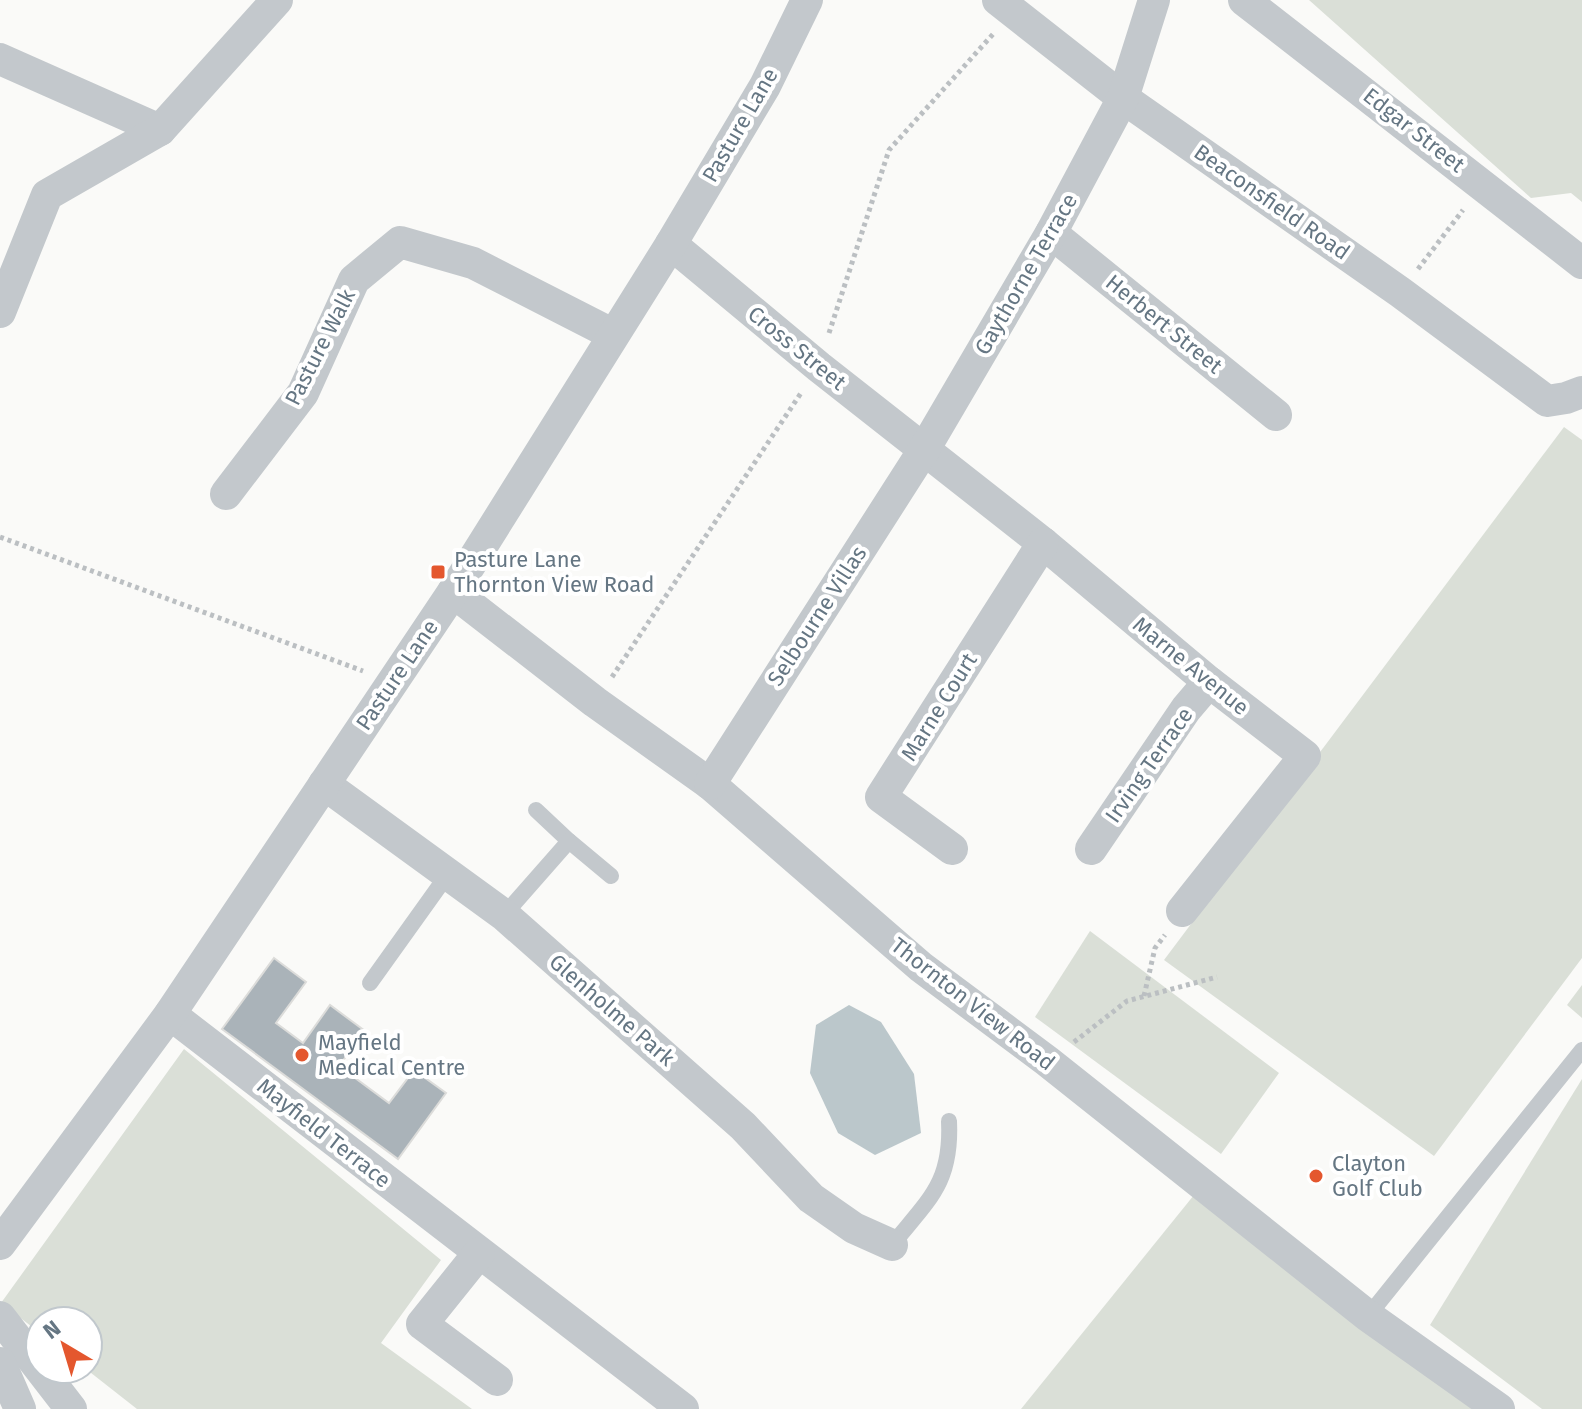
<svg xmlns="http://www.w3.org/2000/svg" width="1582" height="1409" font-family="'Fira Sans',sans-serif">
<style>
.green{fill:#dadfd7}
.water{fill:#bbc7cb}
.building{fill:#aab3b9;stroke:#dcdcda;stroke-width:2}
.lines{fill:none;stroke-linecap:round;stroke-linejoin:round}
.path{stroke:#bbbfc2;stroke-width:5;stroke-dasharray:4 4;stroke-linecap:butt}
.service{stroke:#c3c8cc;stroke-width:16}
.minor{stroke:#c3c8cc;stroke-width:32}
.poi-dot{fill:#e4572e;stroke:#fff;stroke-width:3}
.labels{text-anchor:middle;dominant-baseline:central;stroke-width:8;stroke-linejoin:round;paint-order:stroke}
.street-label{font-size:22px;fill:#657683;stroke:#fff}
.poi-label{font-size:22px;fill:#657683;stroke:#fff;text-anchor:start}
</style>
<rect width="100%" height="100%" fill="#fafaf8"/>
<g class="green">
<path d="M1309 0H1582V202L1571 193 1531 198Z"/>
<path d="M1564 427 1582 440V958L1434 1156 1164 960Z"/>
<path d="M1090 931 1279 1073 1221 1154 1035 1017Z"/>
<path d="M1582 985V1018L1567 1005Z"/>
<path d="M184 1049 441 1260 381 1343 472 1409H137L86 1369H88V1321H40V1333L1 1303Z"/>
<path d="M1582 1079V1409H1542L1430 1325Z"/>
<path d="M1194 1195 1478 1409H1021Z"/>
</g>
<path class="water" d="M849 1005 881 1022 914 1074 921 1133 875 1155 838 1133 810 1073 816 1025Z"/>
<path class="building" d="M274 958 306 982 276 1023 303 1043 330 1005 365 1031 339 1066 389 1103 414 1070 446 1093 398 1159 222 1029Z"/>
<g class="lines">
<g class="path">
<path d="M1418 269 1463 210"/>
<path d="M829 333 889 150 994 33"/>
<path d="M0 537 363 671"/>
<path d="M612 677 801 393"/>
<path d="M1144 996 1155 948 1165 935"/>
<path d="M1074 1042 1127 1001 1217 977"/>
</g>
<g class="service">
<path d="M536 810 569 841"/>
<path d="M504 915 569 841 611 876"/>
<path d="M370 983 448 874"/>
<path d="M892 1245C929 1199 952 1183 949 1121"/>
<path d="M1368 1316 1582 1050"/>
</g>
<g class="minor">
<path d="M998 0 1123 98 1400 292 1547 401 1566 398 1582 392"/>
<path d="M1244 0 1582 263"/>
<path d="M0 59 160 130"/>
<path d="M1051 233 1276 415"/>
<path d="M671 244 819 367 1043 543 1209 682 1305 756 1182 911"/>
<path d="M0 312 47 195 160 130 277 0"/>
<path d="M226 494 303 393 354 280 400 242 473 263 612 334"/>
<path d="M453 592 595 702 710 784 921 967 1047 1061 1368 1316 1499 1409"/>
<path d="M324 784 504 915 743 1126 811 1198 854 1228 892 1245"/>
<path d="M710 784 925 448 1051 233 1123 98 1154 0"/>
<path d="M952 849 881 797 1043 543"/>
<path d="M1091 849 1186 709 1209 682"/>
<path d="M170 1014 683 1409"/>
<path d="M0 1244 170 1014 453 592 671 244 765 86 807 0"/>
<path d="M479 1253 422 1324 497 1380"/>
<path d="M0 1317 71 1409"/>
<path d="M0 1363 20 1409"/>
</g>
</g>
<g class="poi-dot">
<rect x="430" y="564" width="16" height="16" rx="4"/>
<circle cx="302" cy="1055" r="8"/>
<circle cx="1316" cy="1176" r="8"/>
</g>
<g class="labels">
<g class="street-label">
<text transform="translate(740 125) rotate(-60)">Pasture Lane</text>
<text transform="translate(1414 130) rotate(38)">Edgar Street</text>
<text transform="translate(1272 202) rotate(35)">Beaconsfield Road</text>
<text transform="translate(1026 274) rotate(-60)">Gaythorne Terrace</text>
<text transform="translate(1164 324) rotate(39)">Herbert Street</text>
<text transform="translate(320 347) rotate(-63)">Pasture Walk</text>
<text transform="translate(797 348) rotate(39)">Cross Street</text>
<text transform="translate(817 616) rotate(-57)">Selbourne Villas</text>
<text transform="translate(1191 666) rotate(39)">Marne Avenue</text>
<text transform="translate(397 675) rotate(-56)">Pasture Lane</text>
<text transform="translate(939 707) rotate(-58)">Marne Court</text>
<text transform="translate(1149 765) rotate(-55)">Irving Terrace</text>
<text transform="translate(973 1004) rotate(38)">Thornton View Road</text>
<text transform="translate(612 1010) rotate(41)">Glenholme Park</text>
<text transform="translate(324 1133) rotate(38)">Mayfield Terrace</text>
</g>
<g class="poi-label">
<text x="454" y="559">Pasture Lane<tspan x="454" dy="25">Thornton View Road</tspan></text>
<text x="318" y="1042">Mayfield<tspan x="318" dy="25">Medical Centre</tspan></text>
<text x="1332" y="1163">Clayton<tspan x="1332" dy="25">Golf Club</tspan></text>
</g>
</g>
<g transform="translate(64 1345) rotate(322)"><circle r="38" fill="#ffffff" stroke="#c1c8cd" stroke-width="2"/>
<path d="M0-6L14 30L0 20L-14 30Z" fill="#e4572e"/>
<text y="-12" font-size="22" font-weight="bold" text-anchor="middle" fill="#657683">N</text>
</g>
</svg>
